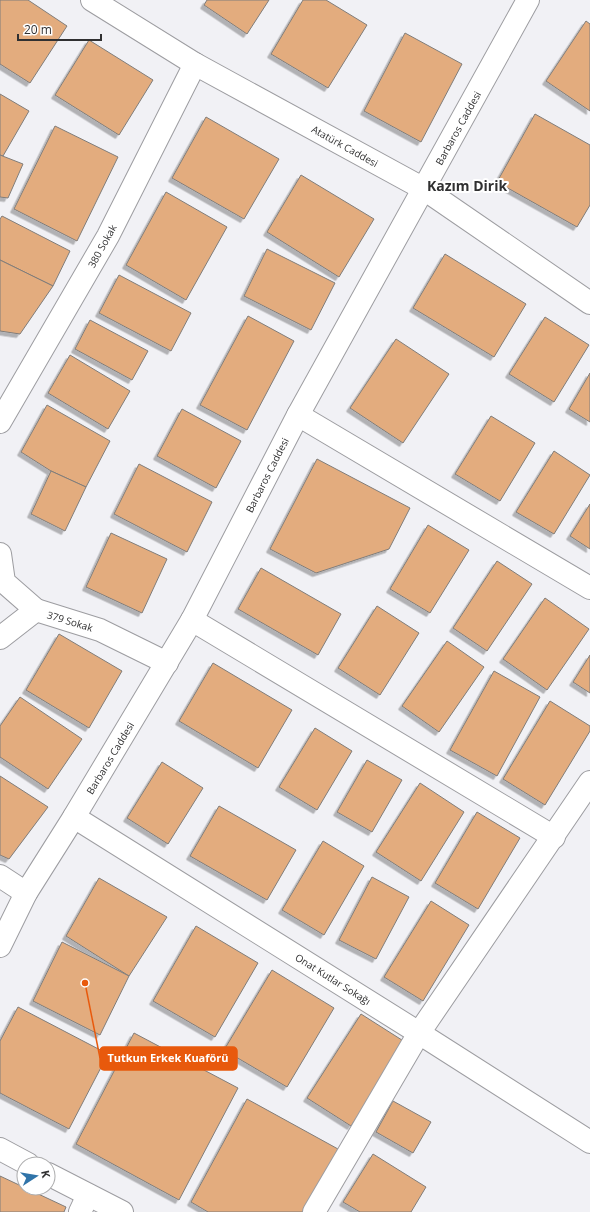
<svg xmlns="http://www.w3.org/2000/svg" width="590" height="1212" font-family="'Open Sans',sans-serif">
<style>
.building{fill:#e3ac7e;stroke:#807d7a;filter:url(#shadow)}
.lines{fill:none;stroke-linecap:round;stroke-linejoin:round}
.minor-casing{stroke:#9d9da1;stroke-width:24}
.minor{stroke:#fff;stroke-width:22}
.labels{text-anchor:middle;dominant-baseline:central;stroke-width:4;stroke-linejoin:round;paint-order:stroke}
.street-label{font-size:10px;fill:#303031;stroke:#fff}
.district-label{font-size:14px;font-weight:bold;fill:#303031;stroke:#fff}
.leader{fill:none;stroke:#e8590c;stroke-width:1.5}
.callout-dot{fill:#e8590c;stroke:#fff;stroke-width:1.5}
.callout{fill:#e8590c;stroke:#e8590c;stroke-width:1.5}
.callout-label{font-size:11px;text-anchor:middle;font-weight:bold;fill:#fff}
</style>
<defs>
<filter id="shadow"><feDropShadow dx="-3.5" dy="3.5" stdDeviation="0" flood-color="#0004"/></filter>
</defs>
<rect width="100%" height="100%" fill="#f1f1f5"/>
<g class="building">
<path d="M0 0H28L67 26 30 83 0 64Z"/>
<path d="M207 0H269L247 34 204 5Z"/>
<path d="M303 0H326L367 25 328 88 271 54Z"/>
<path d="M586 21 590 24V111L546 81Z"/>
<path d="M405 33 462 64 421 142 364 111Z"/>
<path d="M89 40 153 80 119 135 55 95Z"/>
<path d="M0 94 29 111 3 156 0 155Z"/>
<path d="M535 114 590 145V205L577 227 497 182Z"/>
<path d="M206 117 279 159 244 219 172 178Z"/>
<path d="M55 126 118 157 77 241 14 209Z"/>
<path d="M0 155 23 164 8 198 0 197Z"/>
<path d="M301 175 374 219 339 277 267 232Z"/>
<path d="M166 192 227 227 186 300 126 265Z"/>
<path d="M2 216 70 251 53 286 0 260V219Z"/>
<path d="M267 249 335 283 311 330 244 296Z"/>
<path d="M445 254 526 304 494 357 413 308Z"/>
<path d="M0 260 53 286 20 334 0 331Z"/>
<path d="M119 275 191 313 171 351 99 313Z"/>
<path d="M248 316 294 341 247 430 200 405Z"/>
<path d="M545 317 589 345 554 402 509 374Z"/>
<path d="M90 320 148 351 132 380 75 349Z"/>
<path d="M396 339 449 374 403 443 350 408Z"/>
<path d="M70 355 130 391 108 429 48 393Z"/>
<path d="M590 373V422L569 409Z"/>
<path d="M47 405 110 441 86 487 51 471 21 452Z"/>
<path d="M182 409 241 441 216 488 157 456Z"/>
<path d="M491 416 535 443 500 501 455 474Z"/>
<path d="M554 451 590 475 554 534 516 512Z"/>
<path d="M317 459 410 508 389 549 316 573 270 549Z"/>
<path d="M139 464 212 502 187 552 114 514Z"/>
<path d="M51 471 86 487 65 531 31 514Z"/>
<path d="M590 504V549L570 536Z"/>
<path d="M428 525 469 550 430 613 390 589Z"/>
<path d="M111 533 167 559 142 613 86 587Z"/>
<path d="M497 561 532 584 487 651 453 628Z"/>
<path d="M261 568 341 614 318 655 238 609Z"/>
<path d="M545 598 589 629 547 690 503 659Z"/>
<path d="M377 606 419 633 380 695 338 668Z"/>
<path d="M59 634 122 671 89 728 26 690Z"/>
<path d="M447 641 484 667 439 732 402 706Z"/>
<path d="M590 655V693L573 682Z"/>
<path d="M213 663 292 710 258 768 179 721Z"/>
<path d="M494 671 540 697 497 776 450 750Z"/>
<path d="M20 697 82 739 48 789 0 757V726Z"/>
<path d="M550 701 590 726V731L545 805 503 779Z"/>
<path d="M315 728 352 751 317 810 279 787Z"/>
<path d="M367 760 402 780 372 832 337 812Z"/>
<path d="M162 762 203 788 168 844 127 818Z"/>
<path d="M0 776 48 807 9 859 0 855Z"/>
<path d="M420 783 464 812 421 881 376 852Z"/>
<path d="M219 806 296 850 267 900 190 856Z"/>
<path d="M477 812 520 838 478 909 435 883Z"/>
<path d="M323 841 364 866 324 935 282 910Z"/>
<path d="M372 877 409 897 376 959 339 940Z"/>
<path d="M99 878 167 917 129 976 66 936Z"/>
<path d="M431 901 469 925 423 1001 384 977Z"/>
<path d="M196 926 258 963 215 1037 153 1001Z"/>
<path d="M62 942 129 976 100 1035 33 1001Z"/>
<path d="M272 970 334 1008 287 1087 224 1050Z"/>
<path d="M18 1007 108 1054 69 1129 0 1093V1041Z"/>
<path d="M361 1014 405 1042 351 1126 307 1098Z"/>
<path d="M134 1033 238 1088 179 1200 76 1144Z"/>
<path d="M247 1099 338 1149 304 1212H208L191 1202Z"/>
<path d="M393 1101 431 1122 413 1153 376 1132Z"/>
<path d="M373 1154 426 1187 411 1212H360L343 1202Z"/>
<path d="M0 1176 66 1207 64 1212H0Z"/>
</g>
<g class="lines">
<defs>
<g id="minor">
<path d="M92 0 195 64 424 189 590 303"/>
<path d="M298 415 590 588"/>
<path d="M0 422 108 236 195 64"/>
<path d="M0 554 4 582 36 610 100 630 167 663"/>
<path d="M192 620 554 837"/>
<path d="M0 638 36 610"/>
<path d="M74 817 419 1033 590 1142"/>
<path d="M0 876 26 893"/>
<path d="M0 946 26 893 74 817 192 620 298 415 528 0"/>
<path d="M0 1149 28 1164"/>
<path d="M48 1174 122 1212"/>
<path d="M80 1212 88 1195"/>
<path d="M314 1212 419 1033 590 782"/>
</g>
</defs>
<use href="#minor" class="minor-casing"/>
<use href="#minor" class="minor"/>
</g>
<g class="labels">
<g class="street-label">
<text transform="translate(458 128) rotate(-61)">Barbaros Caddesi</text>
<text transform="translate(345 146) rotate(29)">Atatürk Caddesi</text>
<text transform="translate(102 246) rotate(-61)">380 Sokak</text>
<text transform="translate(267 475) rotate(-63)">Barbaros Caddesi</text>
<text transform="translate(70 621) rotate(17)">379 Sokak</text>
<text transform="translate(110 758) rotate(-59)">Barbaros Caddesi</text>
<text transform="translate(333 979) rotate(32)">Onat Kutlar Sokağı</text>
</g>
<g class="district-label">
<text x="467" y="185">Kazım Dirik</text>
</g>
</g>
<path class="leader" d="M85 983L100 1058"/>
<circle class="callout-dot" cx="85" cy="983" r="4"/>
<rect class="callout" x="100" y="1047" width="137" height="23" rx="4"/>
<g class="callout-label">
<text x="168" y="1062">Tutkun Erkek Kuaförü</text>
</g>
<g transform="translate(36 1176) rotate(78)"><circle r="19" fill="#ffffff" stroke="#acacad"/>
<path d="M0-3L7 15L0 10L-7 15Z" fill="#3074a9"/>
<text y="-6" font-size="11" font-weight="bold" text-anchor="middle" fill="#303031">K</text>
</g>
<path d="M18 34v6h83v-6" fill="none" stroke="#303031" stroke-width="2"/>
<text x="24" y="34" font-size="12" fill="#303031" stroke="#ffffff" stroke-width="3" paint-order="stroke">20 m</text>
</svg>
